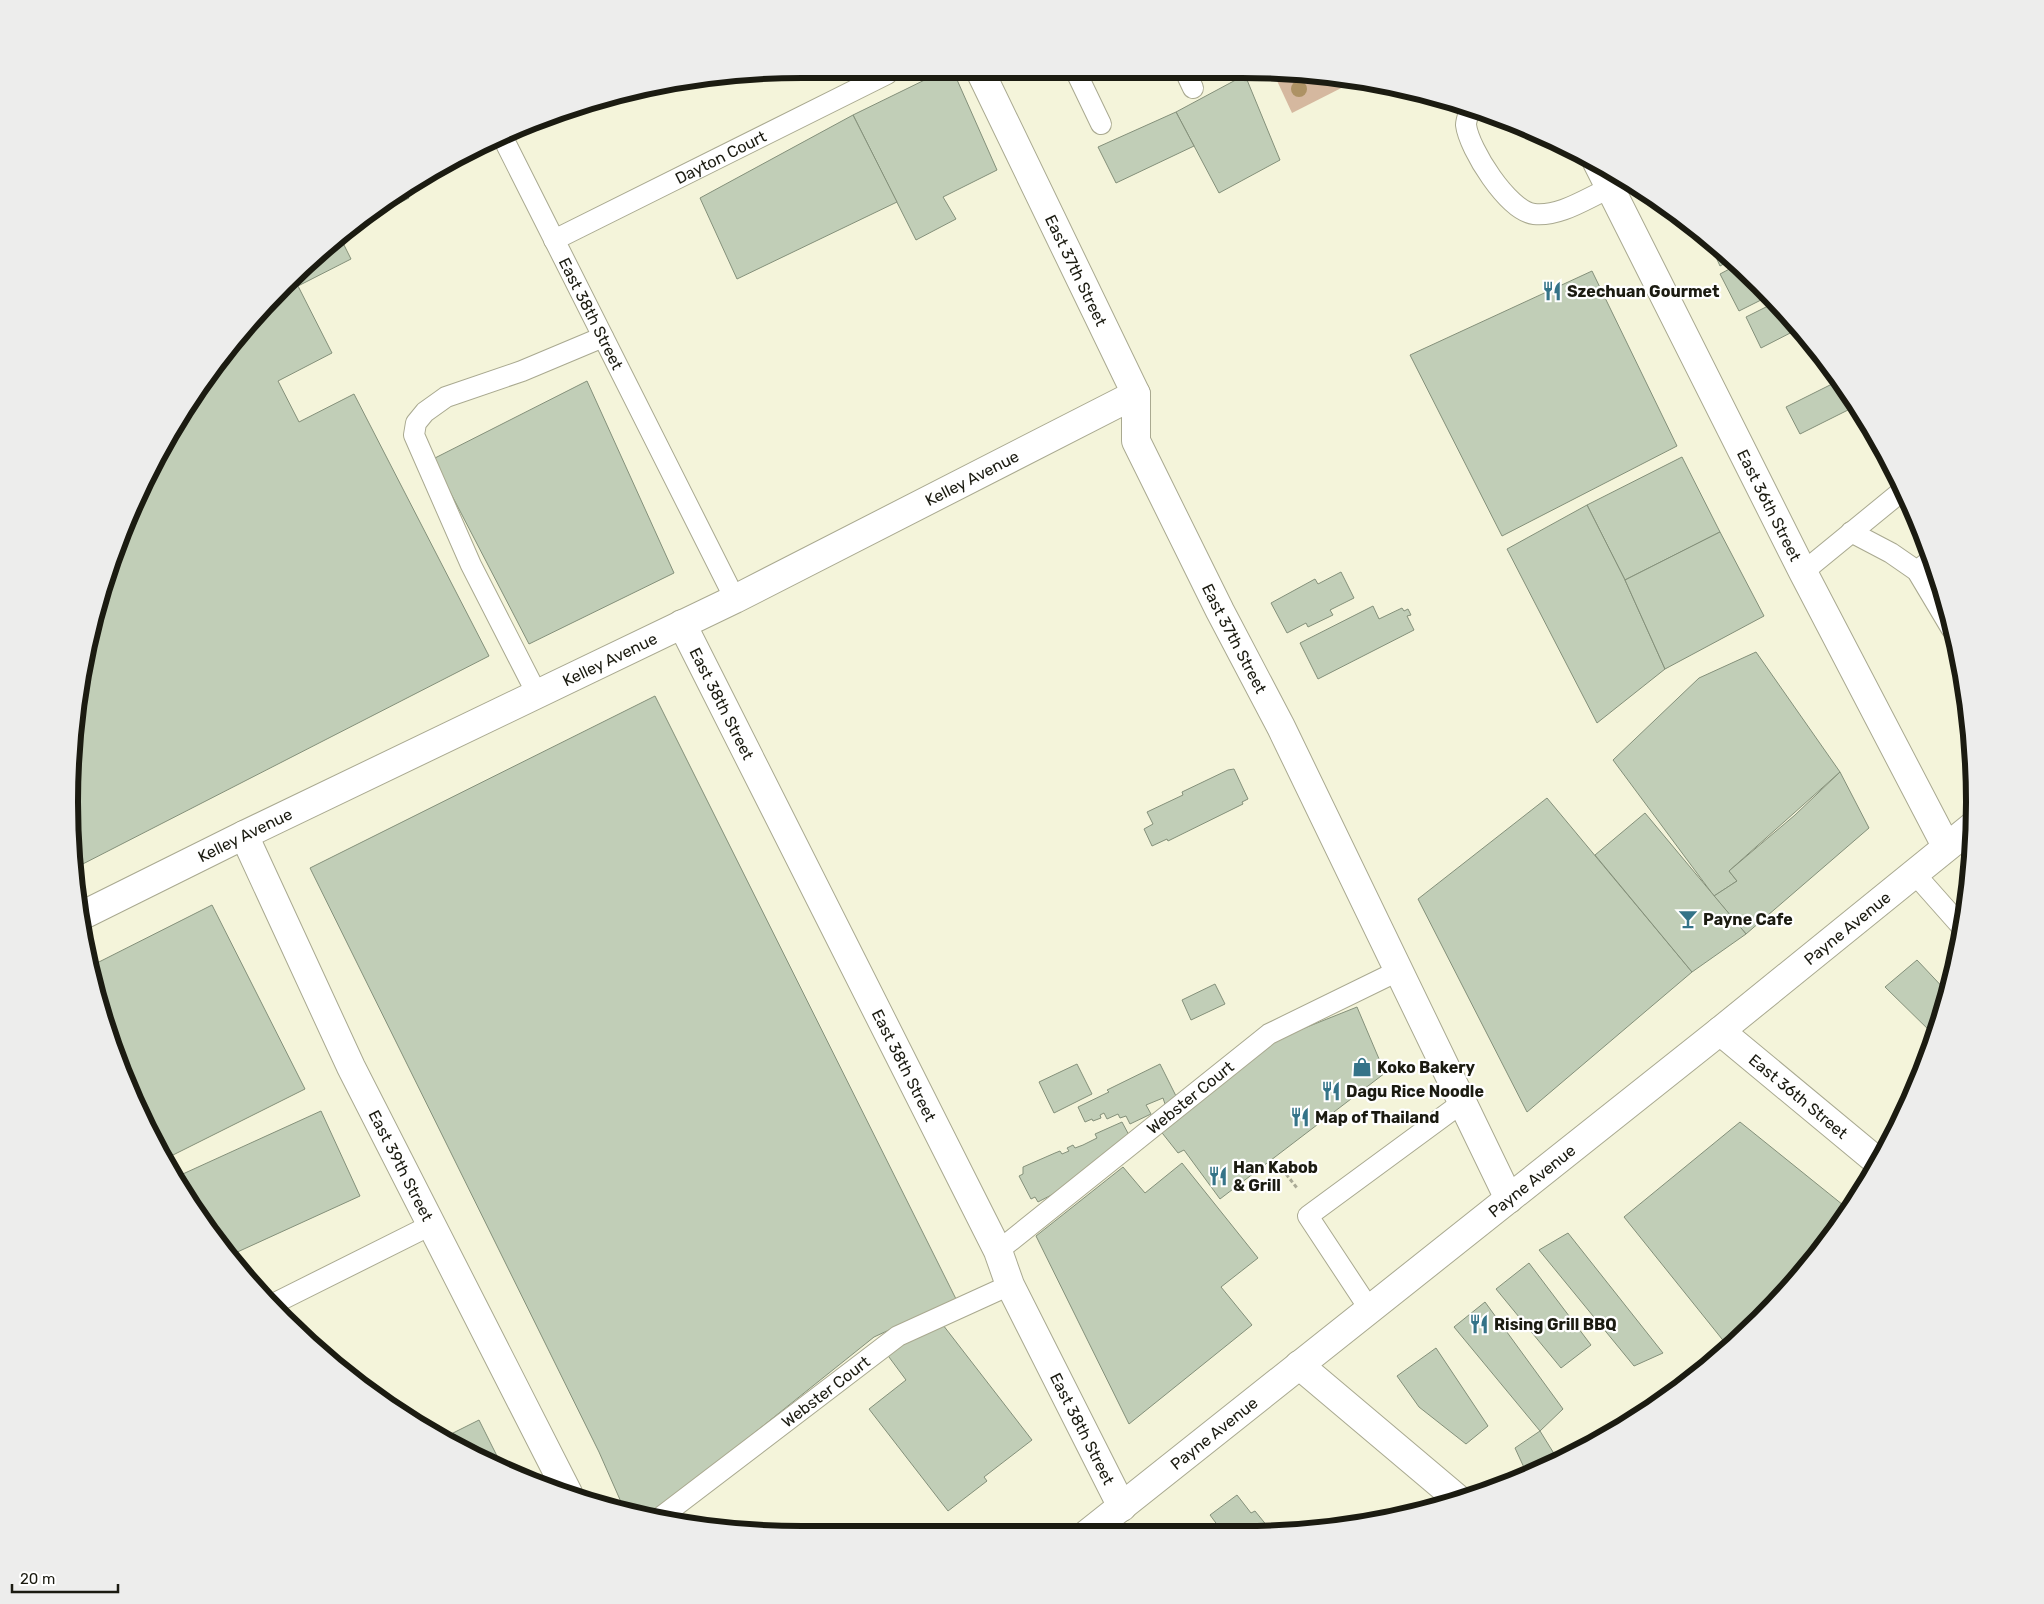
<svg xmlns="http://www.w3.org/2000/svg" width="2044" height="1604" font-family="Rubik,sans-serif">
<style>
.green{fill:#d5b89f}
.building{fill:#c1ceb7;stroke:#84907a}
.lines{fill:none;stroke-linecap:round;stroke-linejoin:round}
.lane-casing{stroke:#a9a990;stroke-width:22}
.street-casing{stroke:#a9a990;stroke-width:30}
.secondary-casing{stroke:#a9a990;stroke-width:30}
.path{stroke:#aaaa96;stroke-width:3;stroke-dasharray:4 2.5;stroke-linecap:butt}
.lane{stroke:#fff;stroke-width:20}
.street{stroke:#fff;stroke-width:28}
.secondary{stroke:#fff;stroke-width:28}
.tree{fill:#ad9264}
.labels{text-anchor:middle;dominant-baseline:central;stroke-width:4.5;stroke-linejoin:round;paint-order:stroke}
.street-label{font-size:16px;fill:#1b1b11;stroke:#fff}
.poi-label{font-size:16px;font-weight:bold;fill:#1b1b11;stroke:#fff;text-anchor:start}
.rim{fill:none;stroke:#1b1b11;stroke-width:6}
</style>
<rect width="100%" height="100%" fill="#f4f4da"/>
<path class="green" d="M1272 70H1290L1359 79 1292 113Z"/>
<g class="building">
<path d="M939 73H954L997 170 943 197 956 219 916 240 853 115Z"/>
<path d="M1245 75 1280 160 1219 193 1176 112Z"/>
<path d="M1176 112 1194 146 1116 183 1098 147Z"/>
<path d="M853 115 897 202 737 279 700 198Z"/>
<path d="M404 188 409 198 376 215 373 209Z"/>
<path d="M339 235 351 259 298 286 332 353 278 381 299 422 354 394 489 656 73 869 69 802 75 707 94 612 124 522 167 436 220 356 283 284Z"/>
<path d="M1707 237 1731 260 1720 266Z"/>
<path d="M1737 265 1769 296 1739 311 1720 274Z"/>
<path d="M1592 271 1677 446 1502 536 1410 355Z"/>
<path d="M1776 302 1800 328 1761 348 1746 317Z"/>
<path d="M587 381 674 573 529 644 433 459Z"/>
<path d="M1838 381 1856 406 1800 434 1786 407Z"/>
<path d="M1682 457 1720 532 1625 580 1587 505Z"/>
<path d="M1587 505 1625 580 1665 669 1597 723 1507 549Z"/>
<path d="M1720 532 1764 616 1665 669 1625 580Z"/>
<path d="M1341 572 1354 598 1330 610 1333 615 1308 627 1306 623 1287 633 1271 603 1315 579 1318 584Z"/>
<path d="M1373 606 1379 619 1402 608 1404 611 1408 609 1411 615 1407 616 1414 630 1318 679 1300 643Z"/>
<path d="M1756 652 1840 772 1729 871 1737 881 1714 896 1613 760 1699 678Z"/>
<path d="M655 696 956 1299 874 1337 648 1518 625 1511 599 1452 310 868Z"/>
<path d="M1234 769 1248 799 1242 802 1243 804 1168 841 1167 839 1152 846 1144 829 1153 824 1147 812 1183 795 1182 792 1228 770Z"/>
<path d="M1840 772 1869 828 1746 934 1714 896 1737 881 1729 871 1795 815Z"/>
<path d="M1547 798 1692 972 1527 1112 1418 899Z"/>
<path d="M1645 813 1746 934 1692 972 1595 855Z"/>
<path d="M212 905 305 1089 163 1160 125 1083 94 992 89 967Z"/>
<path d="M1917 960 1949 994 1934 1035 1885 987Z"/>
<path d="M1215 984 1225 1004 1191 1020 1182 1000Z"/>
<path d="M1357 1007 1385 1073 1220 1199 1184 1150 1178 1153 1159 1129 1277 1039Z"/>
<path d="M1077 1064 1092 1094 1054 1113 1039 1082Z"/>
<path d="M1160 1064 1177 1098 1165 1104 1163 1098 1146 1105 1151 1114 1130 1124 1126 1116 1120 1118 1118 1114 1107 1119 1104 1113 1100 1115 1101 1118 1093 1121 1092 1119 1085 1122 1078 1107 1109 1092 1107 1090Z"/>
<path d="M321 1111 360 1196 233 1254 174 1178Z"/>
<path d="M1122 1122 1130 1137 1076 1182 1038 1202 1035 1197 1031 1199 1019 1176 1023 1174V1167L1055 1153 1060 1151 1062 1154 1069 1151 1067 1148 1073 1145 1075 1148 1083 1145 1097 1138 1095 1134Z"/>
<path d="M1740 1122 1848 1209 1824 1248 1730 1349 1624 1217Z"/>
<path d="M1182 1163 1258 1258 1221 1287 1252 1325 1129 1424 1036 1236 1123 1167 1145 1193Z"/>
<path d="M1568 1233 1663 1353 1634 1366 1539 1250Z"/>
<path d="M1529 1263 1591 1345 1561 1368 1496 1289Z"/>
<path d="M1485 1302 1563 1409 1540 1431 1454 1327Z"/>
<path d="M943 1325 1032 1440 984 1477 987 1481 948 1511 869 1409 906 1380 886 1353Z"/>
<path d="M1436 1348 1488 1426 1466 1444 1419 1407 1397 1376Z"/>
<path d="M479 1420 504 1470 443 1438Z"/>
<path d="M1540 1431 1558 1460 1527 1474 1515 1448Z"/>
<path d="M1237 1495 1251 1513 1255 1511 1268 1527 1272 1524 1279 1534H1224L1210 1515Z"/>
</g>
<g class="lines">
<defs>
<g id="lane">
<path d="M1185 71 1193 88"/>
<path d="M1076 72 1101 124"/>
<path d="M1471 106C1470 111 1466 119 1466 125 1469 149 1508 211 1534 214 1560 217 1587 198 1610 188"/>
<path id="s1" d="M501 134 735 599"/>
<path id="s2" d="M554 240 887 74"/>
<path d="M1851 532 1891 553 1917 571 1951 628"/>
<path d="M1917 571 1933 558"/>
<path d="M1803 572 1902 491"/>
<path d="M537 694 471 565 414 435 416 423 425 412 446 397 522 371 603 337"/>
<path d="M1914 873 1961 926"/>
<path id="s3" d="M998 1251 1269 1034 1400 970"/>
<path d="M271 1305 431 1225"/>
<path d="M1370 1310 1308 1216 1463 1102"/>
<path id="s4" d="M657 1520 898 1336 1010 1285"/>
</g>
<g id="street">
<path id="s5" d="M981 73 1136 394V441L1220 611 1281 727 1509 1199"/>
<path id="s6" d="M1597 162 1803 572 1946 846"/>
<path id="s7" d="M682 624 998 1251 1010 1285 1122 1507"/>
<path id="s8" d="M244 835 351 1067 568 1493"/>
<path id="s9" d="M79 917 244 835 735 599 1136 394"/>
<path id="s10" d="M1720 1031 1878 1162"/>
<path d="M1299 1365 1459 1500"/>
</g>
<g id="secondary">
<path id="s11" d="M1087 1534 1720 1031 1973 826"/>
</g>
</defs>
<use href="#lane" class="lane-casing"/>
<use href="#street" class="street-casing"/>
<use href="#secondary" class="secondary-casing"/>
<path class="path" d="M1278 1164 1297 1188"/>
<use href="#lane" class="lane"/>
<use href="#street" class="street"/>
<use href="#secondary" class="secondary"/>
</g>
<circle class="tree" cx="1299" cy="89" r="8"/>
<defs>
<symbol id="restaurant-bare" viewBox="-9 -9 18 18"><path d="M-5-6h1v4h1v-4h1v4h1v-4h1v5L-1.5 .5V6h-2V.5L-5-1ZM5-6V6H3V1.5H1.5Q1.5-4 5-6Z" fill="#347388" stroke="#fff" stroke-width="2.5" paint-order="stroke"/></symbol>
<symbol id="bar-bare" viewBox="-9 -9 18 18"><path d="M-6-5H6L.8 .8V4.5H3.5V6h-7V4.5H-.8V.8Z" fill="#347388" stroke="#fff" stroke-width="2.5" paint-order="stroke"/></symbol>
<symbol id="shop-bare" viewBox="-9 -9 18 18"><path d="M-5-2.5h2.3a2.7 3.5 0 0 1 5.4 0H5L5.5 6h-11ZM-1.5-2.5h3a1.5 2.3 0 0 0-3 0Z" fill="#347388" stroke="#fff" stroke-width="2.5" paint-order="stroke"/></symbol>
</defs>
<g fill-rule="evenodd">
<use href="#restaurant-bare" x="1538" y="277" width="28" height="28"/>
<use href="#bar-bare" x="1674" y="905" width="28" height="28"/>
<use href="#shop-bare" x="1348" y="1053" width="28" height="28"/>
<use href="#restaurant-bare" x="1317" y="1077" width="28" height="28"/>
<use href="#restaurant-bare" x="1286" y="1103" width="28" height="28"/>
<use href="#restaurant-bare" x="1204" y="1162" width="28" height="28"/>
<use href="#restaurant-bare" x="1465" y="1310" width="28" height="28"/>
</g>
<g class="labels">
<g class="street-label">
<text stroke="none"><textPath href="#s2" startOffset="186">Dayton Court</textPath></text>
<text stroke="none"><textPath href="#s5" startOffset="219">East 37th Street</textPath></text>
<text stroke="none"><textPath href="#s1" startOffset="201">East 38th Street</textPath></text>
<text stroke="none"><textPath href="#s9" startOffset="995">Kelley Avenue</textPath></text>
<text stroke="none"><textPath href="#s6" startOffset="384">East 36th Street</textPath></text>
<text stroke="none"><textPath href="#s5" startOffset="624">East 37th Street</textPath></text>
<text stroke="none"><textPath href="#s9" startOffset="590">Kelley Avenue</textPath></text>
<text stroke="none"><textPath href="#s7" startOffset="89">East 38th Street</textPath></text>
<text stroke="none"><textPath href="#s9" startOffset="185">Kelley Avenue</textPath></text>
<text stroke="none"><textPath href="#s11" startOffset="972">Payne Avenue</textPath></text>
<text stroke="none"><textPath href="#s7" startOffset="494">East 38th Street</textPath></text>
<text stroke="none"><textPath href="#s10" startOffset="102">East 36th Street</textPath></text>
<text stroke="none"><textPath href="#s3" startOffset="246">Webster Court</textPath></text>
<text stroke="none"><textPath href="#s8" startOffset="366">East 39th Street</textPath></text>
<text stroke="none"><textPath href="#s11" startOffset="568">Payne Avenue</textPath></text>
<text stroke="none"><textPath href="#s4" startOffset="212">Webster Court</textPath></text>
<text stroke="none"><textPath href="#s7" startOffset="899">East 38th Street</textPath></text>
<text stroke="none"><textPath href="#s11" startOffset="162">Payne Avenue</textPath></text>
</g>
<g class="poi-label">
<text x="1567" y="291">Szechuan Gourmet</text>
<text x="1703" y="919">Payne Cafe</text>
<text x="1377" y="1067">Koko Bakery</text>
<text x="1346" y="1091">Dagu Rice Noodle</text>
<text x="1315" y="1117">Map of Thailand</text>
<text x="1233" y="1167">Han Kabob<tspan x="1233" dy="18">&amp; Grill</tspan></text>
<text x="1494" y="1324">Rising Grill BBQ</text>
</g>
</g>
<path d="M0 0H2044V1604H0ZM802 78H1242A724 724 0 0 1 1966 802V802A724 724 0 0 1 1242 1526H802A724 724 0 0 1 78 802V802A724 724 0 0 1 802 78Z" fill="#ededec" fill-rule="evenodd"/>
<path class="rim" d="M802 78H1242A724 724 0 0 1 1966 802V802A724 724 0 0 1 1242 1526H802A724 724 0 0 1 78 802V802A724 724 0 0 1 802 78Z"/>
<path d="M12 1584v8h106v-8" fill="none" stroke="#1b1b11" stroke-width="2.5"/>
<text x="20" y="1584" font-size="15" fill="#1b1b11" stroke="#ffffff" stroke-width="4" paint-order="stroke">20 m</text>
</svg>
